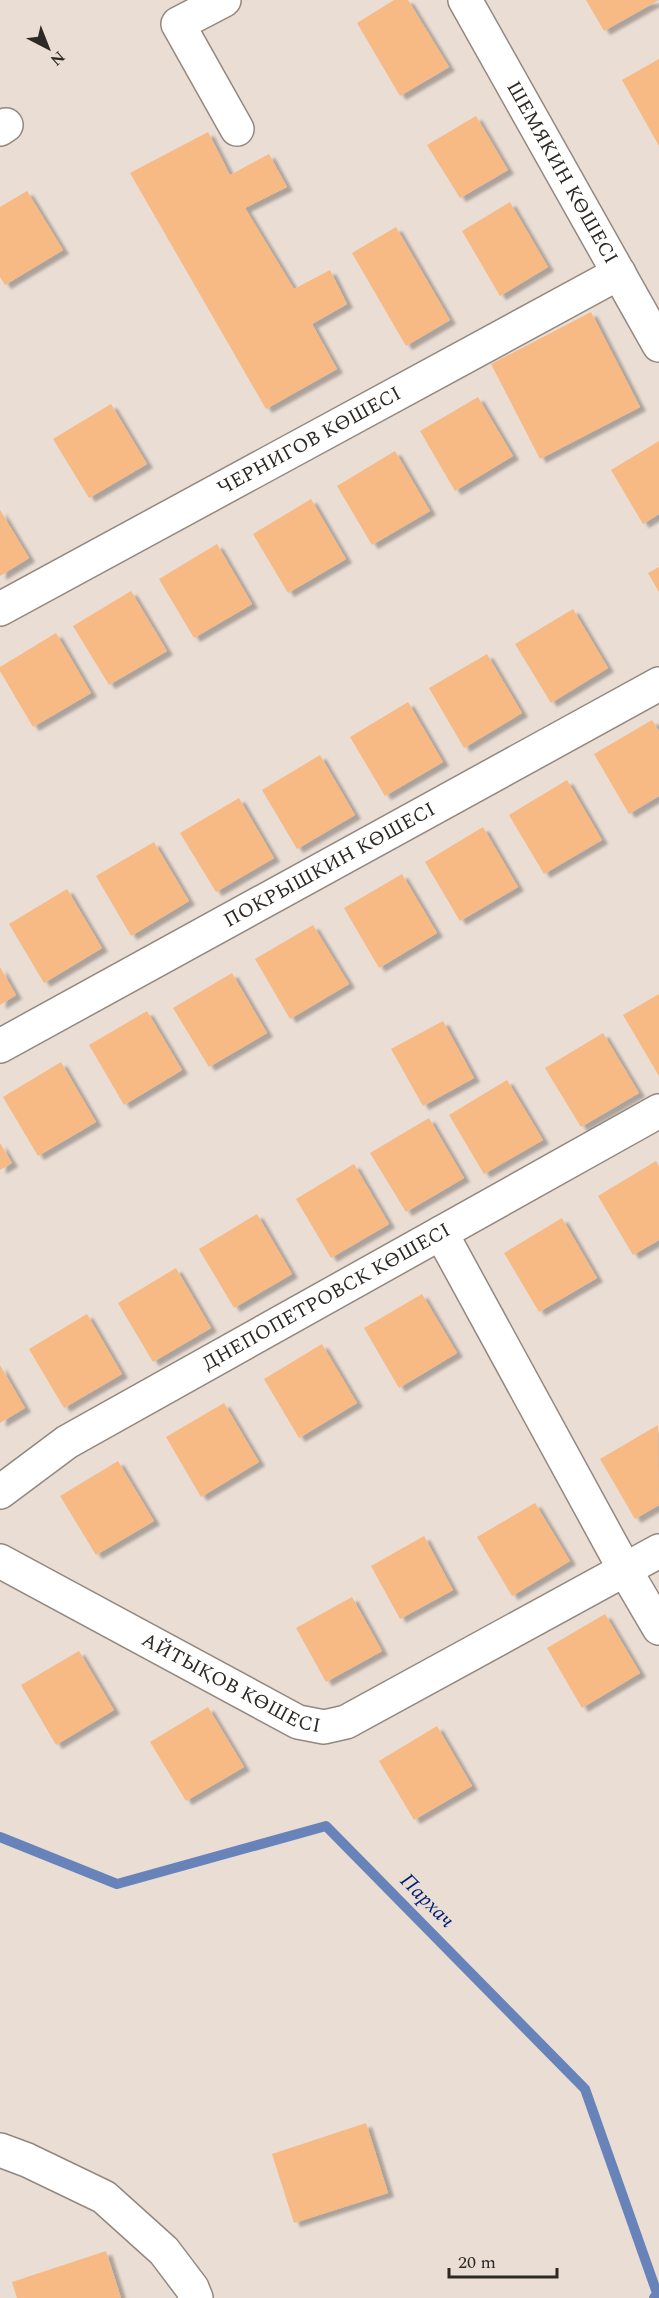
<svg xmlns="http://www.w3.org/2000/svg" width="659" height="2298" font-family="Spectral,serif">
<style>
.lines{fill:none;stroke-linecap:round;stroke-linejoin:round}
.stream{stroke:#6883ba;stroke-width:10}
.building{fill:#f7ba84;filter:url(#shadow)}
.minor-casing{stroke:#93887f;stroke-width:36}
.major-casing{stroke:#93887f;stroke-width:36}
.minor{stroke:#fff;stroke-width:33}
.major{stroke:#fff;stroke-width:33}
.labels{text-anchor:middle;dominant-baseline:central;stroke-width:4.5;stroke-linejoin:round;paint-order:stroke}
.street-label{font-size:20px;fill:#2d2925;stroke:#e9ddd4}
.water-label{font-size:21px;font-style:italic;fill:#001c75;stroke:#e9ddd4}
</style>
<defs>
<filter id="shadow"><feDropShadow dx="6" dy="4" stdDeviation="1.5" flood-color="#0004"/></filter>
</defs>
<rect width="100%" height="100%" fill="#e9ddd4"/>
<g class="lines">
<path class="stream" d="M0 1837 117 1884 326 1826 585 2089 657 2293 654 2298"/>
</g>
<g class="building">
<path d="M394 0H408L449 67 400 96 357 23Z"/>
<path d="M586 0H659L604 31Z"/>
<path d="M659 59V146L622 80Z"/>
<path d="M476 116 508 170 460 198 427 145Z"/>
<path d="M208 132 230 175 269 154 287 187 245 208 294 289 330 270 347 304 312 324 337 369 266 409 130 173Z"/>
<path d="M27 191 63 250 5 285 0 277V207Z"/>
<path d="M510 202 548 267 500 296 462 231Z"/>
<path d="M396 227 450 320 406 346 352 253Z"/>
<path d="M591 312 640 407 540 459 491 364Z"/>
<path d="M478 397 513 456 455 491 420 431Z"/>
<path d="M111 404 147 464 89 498 53 439Z"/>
<path d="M659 441V514L643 524 611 470Z"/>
<path d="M395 451 430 511 372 545 337 486Z"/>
<path d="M311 499 346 559 288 593 253 534Z"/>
<path d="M0 510 29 558 0 576Z"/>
<path d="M217 544 252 604 194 638 159 579Z"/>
<path d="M659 567V592L648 573Z"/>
<path d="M131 591 167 651 109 685 73 626Z"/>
<path d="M573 609 608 668 551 703 515 644Z"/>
<path d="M56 633 91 693 33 727 0 671V667Z"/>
<path d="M487 654 522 713 464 748 429 688Z"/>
<path d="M408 702 443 762 385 796 350 737Z"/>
<path d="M652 720 659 731V796L629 814 594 754Z"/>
<path d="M320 755 355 815 297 849 262 790Z"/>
<path d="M567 780 602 840 544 874 509 815Z"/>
<path d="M239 798 274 858 216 892 180 833Z"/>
<path d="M483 827 518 887 460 921 425 862Z"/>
<path d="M154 842 189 901 131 936 96 876Z"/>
<path d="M402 874 437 933 379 968 344 908Z"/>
<path d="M67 889 102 948 44 983 9 924Z"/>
<path d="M313 925 349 984 290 1019 255 959Z"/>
<path d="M0 967 16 995 0 1005Z"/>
<path d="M232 973 267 1033 209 1067 173 1008Z"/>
<path d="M659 994V1076L623 1015Z"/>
<path d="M147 1011 182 1070 124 1105 89 1045Z"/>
<path d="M443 1021 474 1078 423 1106 391 1049Z"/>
<path d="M603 1033 639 1093 581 1127 545 1068Z"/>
<path d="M61 1062 96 1122 38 1156 3 1097Z"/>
<path d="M507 1080 543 1140 484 1174 449 1115Z"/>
<path d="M429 1118 464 1178 406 1212 370 1153Z"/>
<path d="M0 1143 12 1163 0 1170Z"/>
<path d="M656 1161 659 1166V1240L633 1255 598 1196Z"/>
<path d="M354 1164 389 1224 331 1258 296 1199Z"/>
<path d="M257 1214 292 1274 234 1308 199 1249Z"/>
<path d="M562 1218 597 1278 539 1312 504 1253Z"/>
<path d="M176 1268 211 1328 153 1362 118 1303Z"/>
<path d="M422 1294 457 1353 399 1388 364 1328Z"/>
<path d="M87 1314 122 1374 64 1408 29 1349Z"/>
<path d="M322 1344 357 1403 299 1438 264 1379Z"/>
<path d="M0 1365 25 1408 0 1423Z"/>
<path d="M224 1403 259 1462 201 1497 166 1437Z"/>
<path d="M658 1425 659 1505 635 1519 600 1459Z"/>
<path d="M118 1461 154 1521 96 1555 60 1496Z"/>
<path d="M535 1503 570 1561 512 1596 477 1537Z"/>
<path d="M424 1536 453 1590 400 1619 371 1566Z"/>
<path d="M352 1597 382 1651 326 1682 296 1628Z"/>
<path d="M605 1614 640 1673 582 1708 547 1648Z"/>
<path d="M79 1651 114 1710 56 1745 21 1685Z"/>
<path d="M208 1707 244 1767 186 1801 150 1742Z"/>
<path d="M437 1726 472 1786 414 1820 379 1761Z"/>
<path d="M366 2123 388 2193 294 2223 272 2154Z"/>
<path d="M106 2251 121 2298H17L12 2282Z"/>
</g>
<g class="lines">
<defs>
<g id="minor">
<path d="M224 0 178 24 237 129"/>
<path d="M0 129 6 125"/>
<path id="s1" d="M0 609 619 273"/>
<path id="s2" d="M0 1046 659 684"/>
<path d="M441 1233 625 1570 659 1628"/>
<path id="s3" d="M0 1492 67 1442 659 1111"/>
<path id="s4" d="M0 1561 298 1722 324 1727 346 1722 659 1551"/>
<path d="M0 2150 27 2160 104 2197 164 2251 192 2288 196 2298"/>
</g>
<g id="major">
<path id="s5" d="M465 0 659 345"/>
</g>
</defs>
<use href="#minor" class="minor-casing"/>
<use href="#major" class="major-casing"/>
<use href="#minor" class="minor"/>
<use href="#major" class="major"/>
</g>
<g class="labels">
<g class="street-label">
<text stroke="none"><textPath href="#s5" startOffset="198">ШЕМЯКИН КӨШЕСІ</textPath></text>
<text stroke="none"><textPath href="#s1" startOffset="352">ЧЕРНИГОВ КӨШЕСІ</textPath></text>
<text stroke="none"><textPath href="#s2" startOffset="376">ПОКРЫШКИН КӨШЕСІ</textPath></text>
<text stroke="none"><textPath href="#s3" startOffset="381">ДНЕПОПЕТРОВСК КӨШЕСІ</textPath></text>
<text stroke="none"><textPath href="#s4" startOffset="262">АЙТЫҚОВ КӨШЕСІ</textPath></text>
</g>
<g class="water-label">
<text transform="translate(427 1901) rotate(45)">Пархач</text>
</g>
</g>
<g transform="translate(48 48) rotate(138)" stroke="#e9ddd4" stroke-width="4.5" paint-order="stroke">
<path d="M0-4.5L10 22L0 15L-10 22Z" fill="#2d2925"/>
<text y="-9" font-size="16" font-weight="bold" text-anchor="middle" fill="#2d2925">N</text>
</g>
<path d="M449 2268v9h108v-9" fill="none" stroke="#2d2925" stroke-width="3"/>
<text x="458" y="2268" font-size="18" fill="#2d2925" stroke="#e9ddd4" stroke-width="4.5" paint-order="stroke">20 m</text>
</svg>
